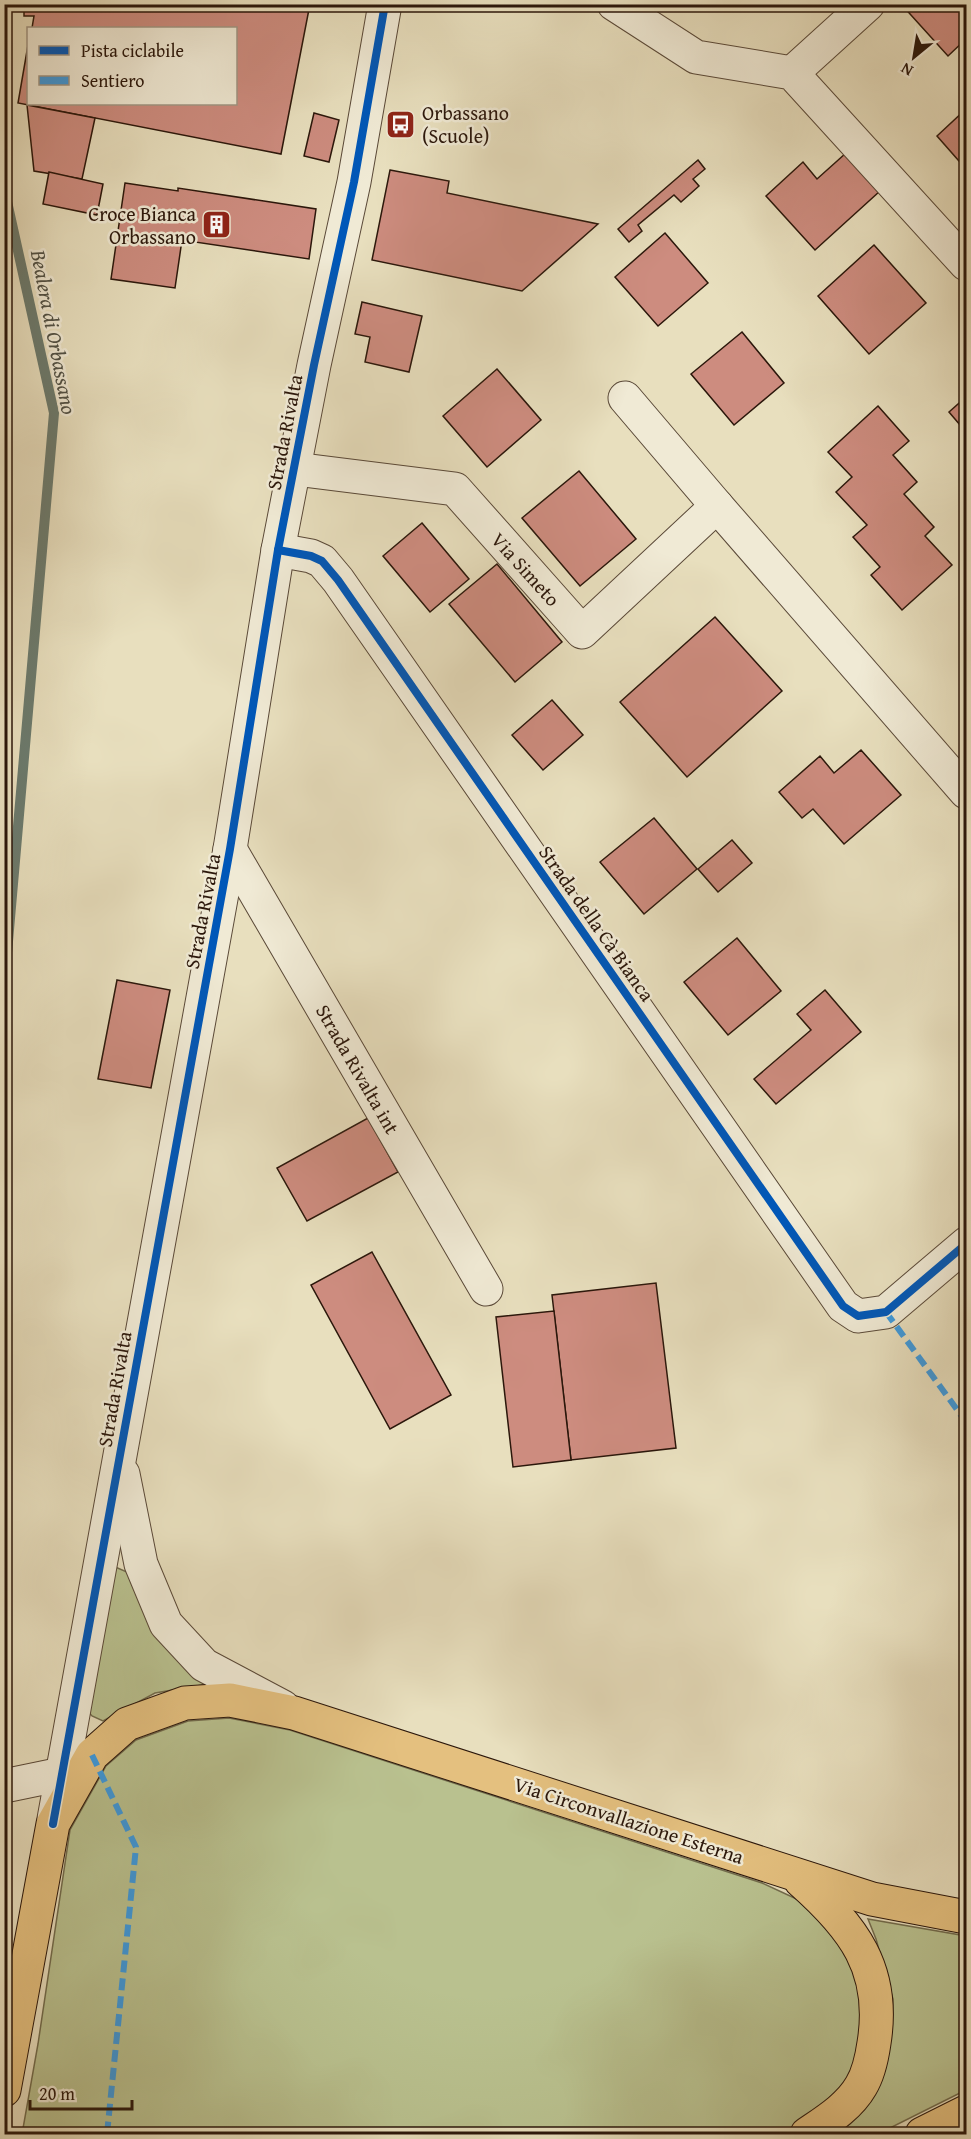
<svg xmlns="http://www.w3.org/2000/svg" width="971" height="2139" font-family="'Gentium Book Plus',serif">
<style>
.green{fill:#b9c18f;stroke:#726c4d;stroke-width:1.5}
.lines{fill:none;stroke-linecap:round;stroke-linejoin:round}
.stream{stroke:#6c7b6e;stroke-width:10}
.building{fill:#cd8c7f;stroke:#2b170b;stroke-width:1.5}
.minor-casing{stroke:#5a4938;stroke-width:35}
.major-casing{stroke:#2b170b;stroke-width:35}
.minor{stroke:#f0ead5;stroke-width:33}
.major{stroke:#e4c07f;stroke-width:33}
.quiet{stroke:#3d9ade;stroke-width:6;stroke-dasharray:12 6;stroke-linecap:butt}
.cycleway-casing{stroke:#f0ead5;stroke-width:11}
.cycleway{stroke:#0057b8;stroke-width:8}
.labels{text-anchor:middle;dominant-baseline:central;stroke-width:5;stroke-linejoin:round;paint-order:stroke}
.poi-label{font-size:20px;fill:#2b170b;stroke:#f0ead5;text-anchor:start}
.street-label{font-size:20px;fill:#2b170b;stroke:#f0ead5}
.water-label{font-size:21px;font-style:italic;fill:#515145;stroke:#f0ead5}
</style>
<rect width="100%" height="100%" fill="#e8dfbe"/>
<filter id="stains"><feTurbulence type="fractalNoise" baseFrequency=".00333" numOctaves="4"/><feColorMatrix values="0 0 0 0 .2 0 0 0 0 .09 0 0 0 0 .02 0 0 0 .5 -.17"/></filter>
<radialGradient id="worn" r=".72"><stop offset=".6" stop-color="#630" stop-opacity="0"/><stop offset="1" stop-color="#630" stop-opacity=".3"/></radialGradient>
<g class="green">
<path d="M106 1563 127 1572 143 1610 208 1684 155 1693 103 1721 92 1716 83 1706Z"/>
<path d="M229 1718 290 1730 762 1883 803 1902 820 1914 857 1970 864 2027 850 2079 800 2124 776 2134H22L38 2044 70 1830 106 1766 136 1740 188 1721Z"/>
<path d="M868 1919 966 1936V2090L878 2134H828L892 2030 893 1999 876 1939Z"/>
</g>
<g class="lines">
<path class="stream" d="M4 188 54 413 4 987"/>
</g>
<g class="building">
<path d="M24 4H310L281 154 18 103 28 45V104H236V28H32L34 16H24Z"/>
<path d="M901 4H966V39L948 56Z"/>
<path d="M27 105 95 118 82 179 34 171Z"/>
<path d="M966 109V169L937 136Z"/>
<path d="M314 113 339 120 329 162 304 156Z"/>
<path d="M846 153 880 191 815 250 766 196 803 162 817 179Z"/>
<path d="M698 160 705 169 693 179 699 186 681 202 674 195 638 225 642 231 629 242 618 229Z"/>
<path d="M390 170 449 181 447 193 598 224 522 291 372 260Z"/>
<path d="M49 172 103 184 97 215 43 204Z"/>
<path d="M125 183 178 191V188L316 209 309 259 182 240 175 288 111 279Z"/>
<path d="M665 233 708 283 658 326 615 277Z"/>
<path d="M874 245 926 303 869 354 818 296Z"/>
<path d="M362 302 422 316 409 372 365 362 370 337 355 334Z"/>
<path d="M742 332 784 383 734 425 691 374Z"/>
<path d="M497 369 541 420 487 467 443 416Z"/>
<path d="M966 397V432L949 412Z"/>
<path d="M878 406 909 441 893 455 917 482 904 494 934 527 925 536 952 565 902 610 871 575 880 567 853 537 867 525 836 492 852 477 828 452Z"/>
<path d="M579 471 636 539 580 586 522 518Z"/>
<path d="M422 523 469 579 430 612 383 556Z"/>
<path d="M497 564 562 642 515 682 449 604Z"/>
<path d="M715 617 782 691 687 777 620 702Z"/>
<path d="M552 700 583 735 543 770 512 735Z"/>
<path d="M861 750 901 795 844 844 813 809 802 818 779 792 820 756 834 773Z"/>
<path d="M654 818 697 869 644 914 600 862Z"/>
<path d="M732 840 752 863 718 892 698 869Z"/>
<path d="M737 938 781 991 728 1035 684 982Z"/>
<path d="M117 980 170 990 151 1088 98 1079Z"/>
<path d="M825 990 861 1032 776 1104 754 1079 811 1030 797 1014Z"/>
<path d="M368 1118 398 1172 307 1221 277 1168Z"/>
<path d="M372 1252 451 1395 390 1429 311 1285Z"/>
<path d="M656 1283 676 1448 571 1460 552 1295Z"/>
<path d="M554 1311 571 1460 513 1467 496 1317Z"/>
</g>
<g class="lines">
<defs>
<g id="minor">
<path d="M614 4 696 57 792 73 966 264"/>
<path d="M792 73 868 4"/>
<path d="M295 469 455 489 582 632 717 506 625 398"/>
<path d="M717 506 966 792"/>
<path d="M278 550 311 556 322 561 338 580 843 1306 858 1316 886 1312 966 1244"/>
<path d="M230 849 486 1289"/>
<path d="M123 1474 141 1564 166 1624 204 1665 283 1707"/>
<path d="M4 1786 62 1774"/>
<path d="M54 1819 230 849 278 550 314 365 354 182 385 4"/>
</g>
<g id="major">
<path d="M801 1881C853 1927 886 1969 874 2043 872 2057 869 2073 861 2086 849 2107 826 2121 807 2134"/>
<path d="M4 2090 53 1824 92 1755 127 1724 185 1703 230 1700 294 1713 872 1899 966 1917"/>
<path d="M922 2134 966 2112"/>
</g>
</defs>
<use href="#minor" class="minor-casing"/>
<use href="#major" class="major-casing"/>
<use href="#minor" class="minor"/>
<use href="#major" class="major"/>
<g class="quiet">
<path d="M886 1312 966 1422"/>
<path d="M92 1755 136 1847 107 2134"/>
</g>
<defs>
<g id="cycleway">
<path d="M278 550 311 556 322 561 338 580 843 1306 858 1316 886 1312 966 1244"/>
<path d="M53 1824 230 849 278 550 314 365 354 182 385 4"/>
</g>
</defs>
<use href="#cycleway" class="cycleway-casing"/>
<use href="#cycleway" class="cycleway"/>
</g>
<defs>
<symbol id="bus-square" viewBox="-11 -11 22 22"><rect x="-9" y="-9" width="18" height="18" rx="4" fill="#8f2418" stroke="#f0ead5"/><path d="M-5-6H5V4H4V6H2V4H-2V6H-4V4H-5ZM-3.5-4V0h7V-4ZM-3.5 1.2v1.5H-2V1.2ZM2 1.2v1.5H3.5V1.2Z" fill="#fff"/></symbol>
<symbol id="building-square" viewBox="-11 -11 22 22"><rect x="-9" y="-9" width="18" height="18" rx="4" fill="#8f2418" stroke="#f0ead5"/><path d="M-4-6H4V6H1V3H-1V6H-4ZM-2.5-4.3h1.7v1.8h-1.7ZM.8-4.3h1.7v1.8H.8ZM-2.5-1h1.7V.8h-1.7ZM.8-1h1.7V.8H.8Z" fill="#fff"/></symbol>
</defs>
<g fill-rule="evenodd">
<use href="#bus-square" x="384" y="108" width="33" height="33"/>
<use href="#building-square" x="200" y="208" width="33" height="33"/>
</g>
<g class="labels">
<g class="poi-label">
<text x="422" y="112">Orbassano<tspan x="422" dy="23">(Scuole)</tspan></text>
<text x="196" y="213" text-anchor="end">Croce Bianca<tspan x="196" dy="23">Orbassano</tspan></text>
</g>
<g class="street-label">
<text transform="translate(284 432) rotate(-79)">Strada Rivalta</text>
<text transform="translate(526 569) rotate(48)">Via Simeto</text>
<text transform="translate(202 911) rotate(-79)">Strada Rivalta</text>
<text transform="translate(597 923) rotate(55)">Strada della Cà Bianca</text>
<text transform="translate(358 1069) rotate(60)">Strada Rivalta int</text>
<text transform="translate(114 1389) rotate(-80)">Strada Rivalta</text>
<text transform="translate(629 1820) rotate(18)">Via Circonvallazione Esterna</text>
</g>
<g class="water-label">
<text transform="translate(54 332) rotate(79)">Bealera di Orbassano</text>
</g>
</g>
<rect width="971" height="2139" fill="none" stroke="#e8dfbe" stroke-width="24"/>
<rect x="6" y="6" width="959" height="2127" fill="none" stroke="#2b170b" stroke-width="3"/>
<rect x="12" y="12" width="947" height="2115" fill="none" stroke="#2b170b" stroke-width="1.5"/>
<rect x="27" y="27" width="210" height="78" fill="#f0ead5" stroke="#a19684" stroke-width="1.5"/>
<rect x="39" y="46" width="30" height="9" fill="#0057b8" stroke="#a19684" stroke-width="1.5"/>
<text x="81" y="57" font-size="18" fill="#2b170b">Pista ciclabile</text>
<rect x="39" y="76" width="30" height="9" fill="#3d9ade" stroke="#a19684" stroke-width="1.5"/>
<text x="81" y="87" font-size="18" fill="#2b170b">Sentiero</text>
<g transform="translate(914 57) rotate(210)" stroke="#f0ead5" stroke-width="4.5" paint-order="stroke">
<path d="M0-4.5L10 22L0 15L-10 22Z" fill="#2b170b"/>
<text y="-9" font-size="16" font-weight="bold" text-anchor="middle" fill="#2b170b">N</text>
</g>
<path d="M30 2100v9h102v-9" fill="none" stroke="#2b170b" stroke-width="3"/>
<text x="39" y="2100" font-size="18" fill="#2b170b" stroke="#f0ead5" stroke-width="4.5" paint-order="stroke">20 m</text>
<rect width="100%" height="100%" filter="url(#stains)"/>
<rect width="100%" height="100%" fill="url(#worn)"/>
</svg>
